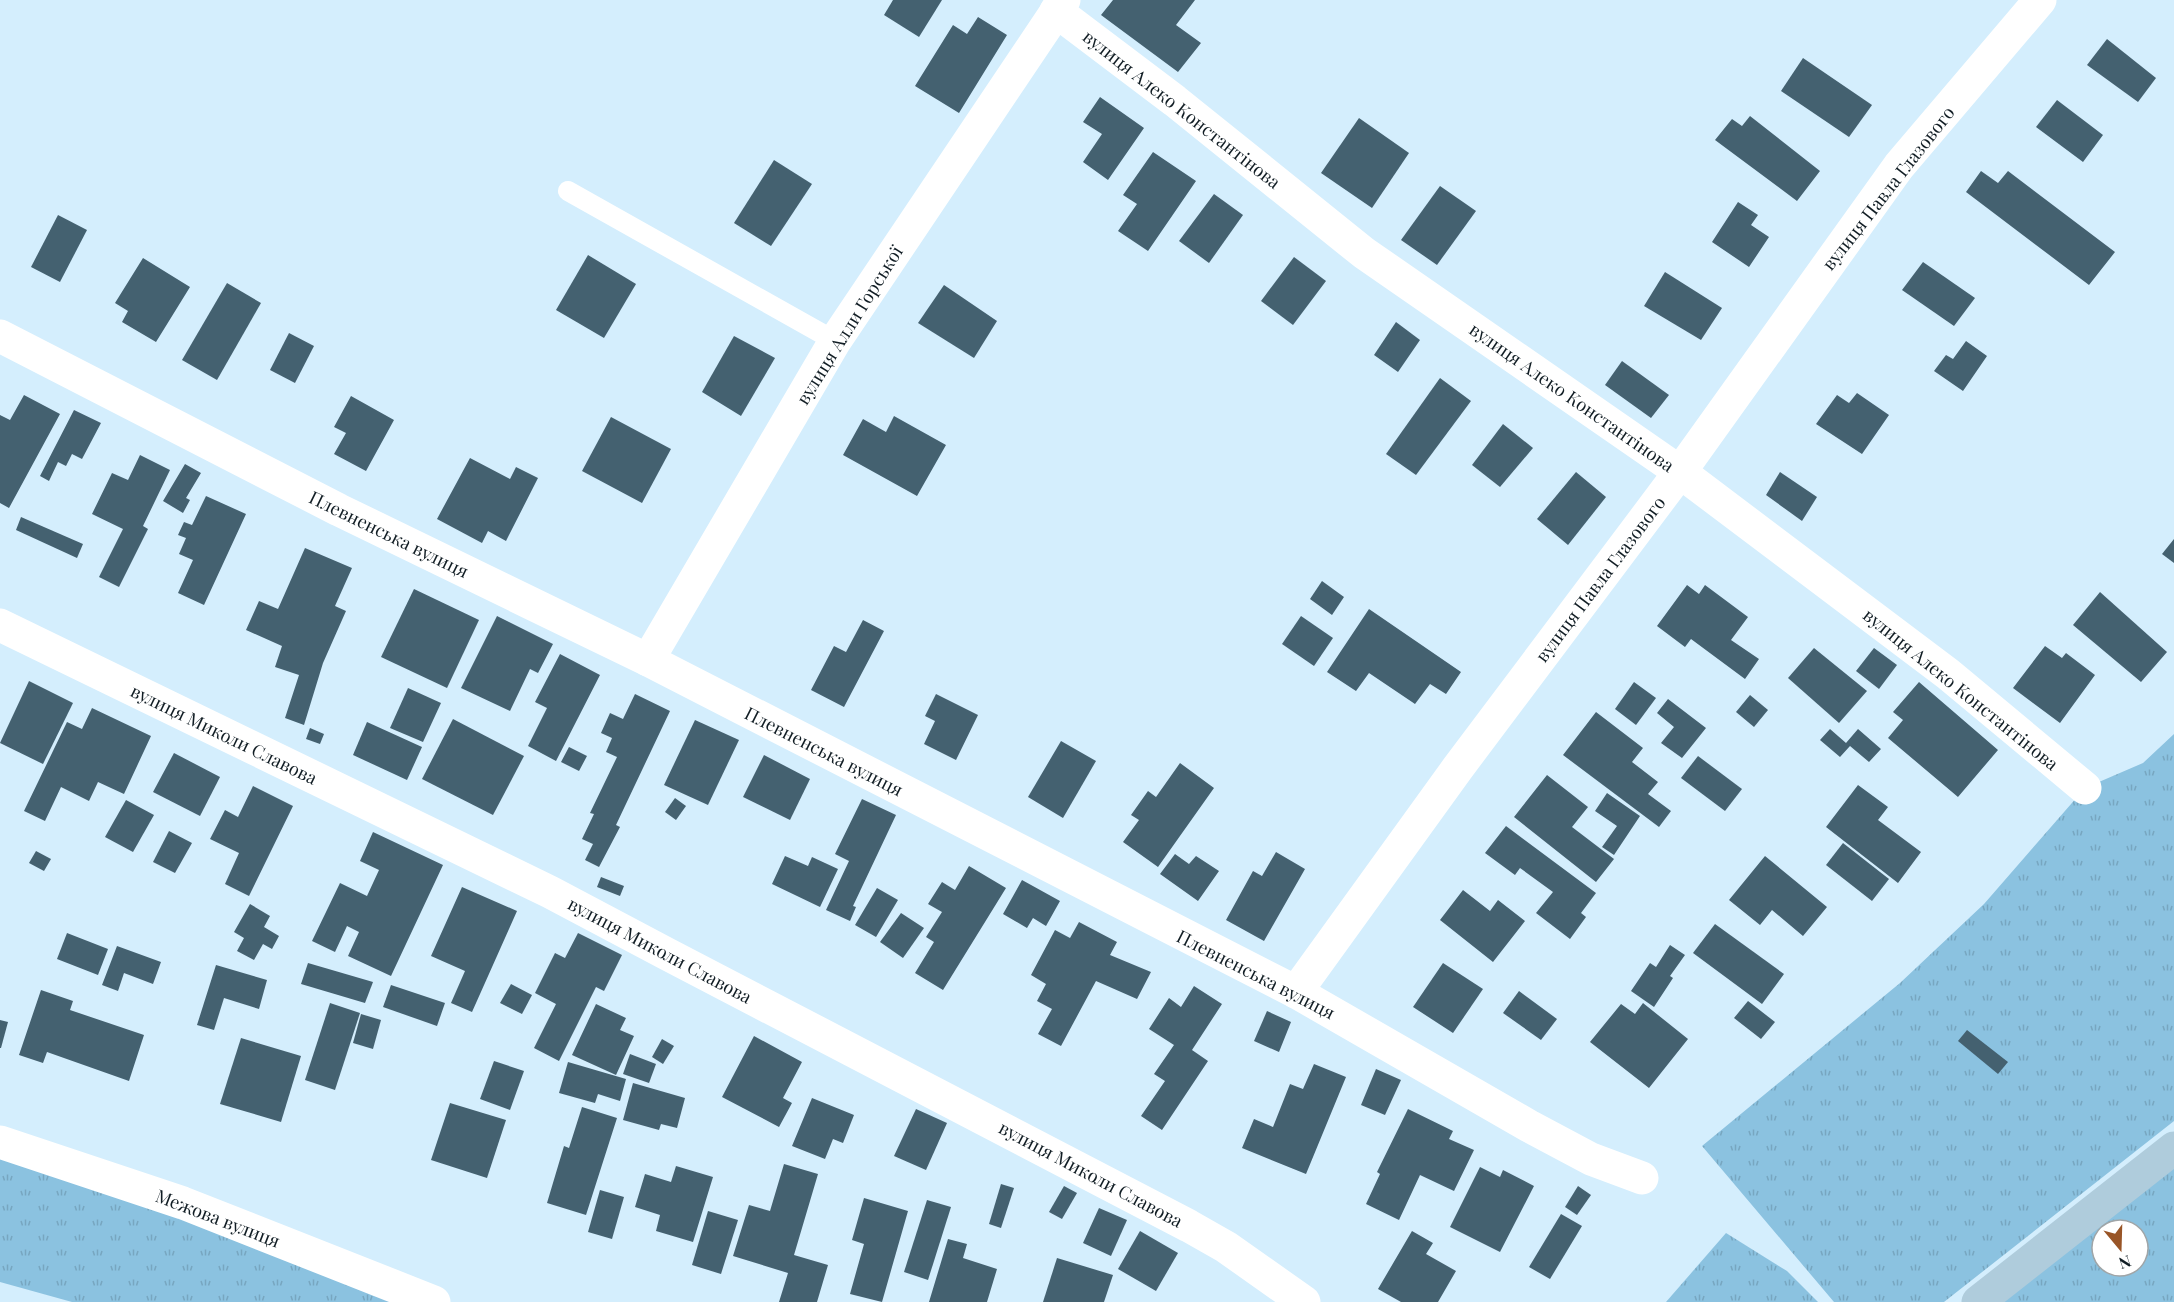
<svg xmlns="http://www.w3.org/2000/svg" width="2174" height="1302" font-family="'Playfair Display',serif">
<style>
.grass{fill:url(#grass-tufts);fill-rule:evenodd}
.building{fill:#446170}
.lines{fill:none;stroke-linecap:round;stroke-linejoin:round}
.service{stroke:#fff;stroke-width:20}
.minor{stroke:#fff;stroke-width:33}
.trunk{stroke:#afccdc;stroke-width:33}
.labels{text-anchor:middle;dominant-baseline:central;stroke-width:6;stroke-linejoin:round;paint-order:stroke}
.street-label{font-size:18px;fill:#111d24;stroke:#fff}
</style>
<defs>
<pattern id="grass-tufts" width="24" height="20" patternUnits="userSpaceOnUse" patternTransform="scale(1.5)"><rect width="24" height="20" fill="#8bc2e0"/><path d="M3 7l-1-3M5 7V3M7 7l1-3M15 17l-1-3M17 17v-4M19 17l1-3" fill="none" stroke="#77a6c0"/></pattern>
</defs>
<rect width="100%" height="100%" fill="#d4eefd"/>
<g class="grass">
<path d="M2174 734V1121L1944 1302H1834L1702 1146 1900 983 1984 904 2085 788 2143 763Z"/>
<path d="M0 1154 181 1213 402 1302H72L0 1282Z"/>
<path d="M2174 1166V1302H2001ZM2102 1230H2138V1266H2102Z"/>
<path d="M1726 1233 1787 1271 1818 1302H1666Z"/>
</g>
<g class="building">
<path d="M893 0H942L919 37 884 15Z"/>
<path d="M1113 0H1195L1176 25 1201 43 1178 72 1101 15Z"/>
<path d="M978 17 1007 35 959 113 915 86 953 25 967 34Z"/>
<path d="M2107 39 2156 78 2138 102 2087 65Z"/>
<path d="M1803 58 1872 105 1849 137 1781 91Z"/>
<path d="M1100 97 1144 128 1108 180 1083 162 1102 134 1083 122Z"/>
<path d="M2057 100 2103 135 2083 162 2036 127Z"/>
<path d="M1750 116 1820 171 1797 201 1715 140 1732 119 1742 126Z"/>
<path d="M1359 118 1409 153 1372 208 1321 173Z"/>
<path d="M1153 152 1196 181 1148 251 1118 231 1137 204 1123 195Z"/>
<path d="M774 160 812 184 771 246 734 223Z"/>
<path d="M1981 171 1998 183 2008 171 2115 252 2089 285 1966 192Z"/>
<path d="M1440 186 1476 211 1437 265 1401 240Z"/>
<path d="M1214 194 1243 215 1209 263 1179 241Z"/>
<path d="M1738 202 1758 215 1751 225 1769 237 1749 267 1712 242Z"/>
<path d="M58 215 87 230 60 282 31 267Z"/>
<path d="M588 255 636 284 604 338 556 310Z"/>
<path d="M1294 257 1326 281 1293 325 1261 301Z"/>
<path d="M143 258 190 287 156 342 122 322 128 311 115 303Z"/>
<path d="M1923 262 1975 298 1954 326 1902 290Z"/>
<path d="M1665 272 1722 308 1701 340 1644 306Z"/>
<path d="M227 283 261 303 217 380 182 360Z"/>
<path d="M944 285 997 321 974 358 918 323Z"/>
<path d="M1396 322 1420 340 1398 372 1374 355Z"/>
<path d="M289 333 314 346 295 383 270 370Z"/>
<path d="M734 336 775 358 741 416 702 392Z"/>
<path d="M1966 341 1987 356 1963 391 1934 371 1946 355 1953 359Z"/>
<path d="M1622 361 1669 395 1651 418 1605 385Z"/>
<path d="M1440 378 1471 401 1416 475 1386 454Z"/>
<path d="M1857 393 1889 415 1862 454 1816 424 1837 395 1849 403Z"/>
<path d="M24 395 60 414 9 508 0 503V415L10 420Z"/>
<path d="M351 396 394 420 366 471 334 454 346 433 334 427Z"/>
<path d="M74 410 101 423 82 459 72 454 66 466 58 462 49 481 40 476Z"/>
<path d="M894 416 946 445 917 496 843 455 863 419 886 432Z"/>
<path d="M611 417 671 449 642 503 582 471Z"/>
<path d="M1503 424 1533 448 1500 487 1472 465Z"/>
<path d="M140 455 170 470 143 526 148 529 119 587 99 577 123 529 92 514 112 473 128 480Z"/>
<path d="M470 458 510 479 516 467 538 478 506 541 488 531 482 543 437 519Z"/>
<path d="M185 464 201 473 186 498 190 500 183 513 163 501Z"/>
<path d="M1576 472 1606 497 1568 545 1537 519Z"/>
<path d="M1780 472 1817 497 1802 521 1766 495Z"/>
<path d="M206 496 246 514 204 605 178 593 193 560 179 554 186 538 178 535 184 522 192 525Z"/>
<path d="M21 517 83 544 77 558 16 530Z"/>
<path d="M2174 539V563L2162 554Z"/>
<path d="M305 548 352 568 335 606 346 611 323 663 304 725 285 718 299 675 275 667 282 646 246 630 259 601 278 609Z"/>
<path d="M1322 581 1344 597 1332 615 1310 599Z"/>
<path d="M1687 585 1699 594 1705 585 1748 617 1731 640 1759 659 1745 679 1691 639 1685 647 1657 626Z"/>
<path d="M414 589 479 620 447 688 381 657Z"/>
<path d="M2100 592 2167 652 2141 682 2073 625Z"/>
<path d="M1369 609 1461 672 1446 694 1430 684 1415 704 1369 673 1356 691 1327 672Z"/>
<path d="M497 616 553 644 538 673 530 669 510 711 461 688Z"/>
<path d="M1301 616 1333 638 1314 666 1282 644Z"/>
<path d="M863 620 884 631 844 707 811 690 834 646 846 652Z"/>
<path d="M2045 646 2062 658 2066 653 2095 675 2060 723 2013 688Z"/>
<path d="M1814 648 1867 691 1839 723 1788 678Z"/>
<path d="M1874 648 1897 665 1879 689 1856 671Z"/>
<path d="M560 654 600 675 556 761 528 746 547 708 535 702Z"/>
<path d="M29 681 73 703 43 764 0 743Z"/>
<path d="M1634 682 1656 698 1636 725 1615 709Z"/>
<path d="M1919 682 1998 750 1958 797 1888 738 1903 720 1893 712Z"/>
<path d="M408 688 441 703 423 742 390 728Z"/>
<path d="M635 694 670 711 616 825 620 827 599 867 585 860 593 844 582 839 594 814 590 813 617 757 606 752 612 738 601 733 610 713 623 719Z"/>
<path d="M936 694 978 715 956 760 924 744 935 721 925 716Z"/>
<path d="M1750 695 1768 710 1754 727 1736 712Z"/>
<path d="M1668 699 1706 728 1682 758 1661 743 1674 727 1657 713Z"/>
<path d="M92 708 151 736 124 794 98 782 89 801 61 787 45 821 24 811 67 722 82 729Z"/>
<path d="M1596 712 1643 748 1632 762 1658 782 1648 794 1671 811 1659 827 1563 755Z"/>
<path d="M453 719 524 756 493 815 422 779Z"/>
<path d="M695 720 739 740 708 805 664 785Z"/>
<path d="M367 722 422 747 407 780 353 755Z"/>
<path d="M310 728 324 734 320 744 306 739Z"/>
<path d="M1830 729 1846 743 1858 729 1881 749 1869 762 1850 746 1840 757 1820 740Z"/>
<path d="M1061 741 1096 761 1063 818 1028 797Z"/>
<path d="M569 747 587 756 579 771 561 762Z"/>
<path d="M174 753 220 777 200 816 153 792Z"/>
<path d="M764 755 810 779 790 820 743 797Z"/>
<path d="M1698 756 1742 789 1725 811 1681 778Z"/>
<path d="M1180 763 1214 788 1158 867 1123 842 1139 820 1131 815 1148 791 1156 797Z"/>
<path d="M1547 775 1588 807 1572 827 1614 859 1596 882 1514 817Z"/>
<path d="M1858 785 1888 807 1878 820 1921 852 1898 883 1826 827Z"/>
<path d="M253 786 293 806 249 896 225 884 239 853 210 839 225 810 238 817Z"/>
<path d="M1607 793 1640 816 1614 855 1602 847 1617 826 1595 811Z"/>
<path d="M675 798 686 806 676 820 665 812Z"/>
<path d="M862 799 896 815 853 906 856 907 850 921 826 910 849 861 835 854Z"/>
<path d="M126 800 154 815 133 852 105 837Z"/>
<path d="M1506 826 1596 893 1581 913 1586 917 1570 939 1536 913 1553 892 1520 868 1515 875 1485 853Z"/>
<path d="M169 831 192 843 175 873 153 862Z"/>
<path d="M373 832 443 865 391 976 348 956 359 932 347 926 335 952 312 941 340 883 367 896 379 870 360 861Z"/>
<path d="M1843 843 1889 879 1872 901 1826 865Z"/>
<path d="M36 851 51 859 44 871 29 863Z"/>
<path d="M1276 852 1305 869 1264 941 1226 920 1253 871 1262 876Z"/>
<path d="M1175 854 1189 864 1196 856 1219 871 1198 901 1160 874Z"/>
<path d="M785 856 808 866 812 857 838 869 820 907 772 884Z"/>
<path d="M1765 856 1827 907 1803 936 1772 910 1760 925 1729 900Z"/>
<path d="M969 866 1006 888 943 990 915 973 934 942 926 937 942 912 928 904 942 882 955 890Z"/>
<path d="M601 877 624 886 620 896 597 887Z"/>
<path d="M1022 880 1060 901 1046 926 1033 918 1027 928 1003 914Z"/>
<path d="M462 887 517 911 472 1012 451 1003 465 971 431 956Z"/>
<path d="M877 888 898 900 876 937 855 925Z"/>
<path d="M1463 890 1490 911 1498 900 1525 921 1493 962 1440 920Z"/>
<path d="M250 904 270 916 264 927 279 936 272 949 263 944 254 960 237 951 244 938 234 932Z"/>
<path d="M901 913 924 928 903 958 880 942Z"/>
<path d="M1079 922 1117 942 1110 955 1151 972 1137 999 1096 981 1061 1046 1038 1034 1052 1009 1037 1001 1046 984 1031 975 1055 930 1070 938Z"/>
<path d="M1715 924 1784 974 1762 1004 1693 953Z"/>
<path d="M67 933 108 949 98 975 57 959Z"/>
<path d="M578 933 622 955 604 991 596 987 559 1061 534 1048 556 1004 535 993 555 953 565 958Z"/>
<path d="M1670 945 1685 955 1670 976 1673 978 1654 1007 1631 991 1650 963 1656 967Z"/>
<path d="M117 946 161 962 153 984 124 973 118 991 102 985Z"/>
<path d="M308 963 373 982 365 1003 301 984Z"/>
<path d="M1443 963 1483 989 1453 1033 1413 1007Z"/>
<path d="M216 965 267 980 259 1009 224 998 214 1030 197 1025Z"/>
<path d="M511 984 532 995 522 1014 500 1003Z"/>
<path d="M391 985 445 1003 437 1026 383 1007Z"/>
<path d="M1194 986 1222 1004 1192 1050 1208 1061 1162 1130 1141 1116 1165 1081 1154 1074 1174 1045 1149 1029 1169 998 1181 1007Z"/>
<path d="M41 990 73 1001 70 1010 144 1035 129 1081 47 1052 43 1063 19 1055Z"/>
<path d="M1519 991 1557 1019 1541 1040 1503 1013Z"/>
<path d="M1748 1001 1775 1022 1761 1039 1734 1018Z"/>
<path d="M330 1003 360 1013 335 1090 305 1080Z"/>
<path d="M1643 1003 1688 1039 1649 1088 1590 1042 1621 1004 1635 1014Z"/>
<path d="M596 1004 626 1018 620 1030 634 1036 616 1075 572 1055Z"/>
<path d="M1267 1011 1291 1022 1279 1052 1254 1041Z"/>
<path d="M361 1014 381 1020 373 1049 353 1043Z"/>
<path d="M0 1020 8 1022 1 1048H0Z"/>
<path d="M1967 1030 2008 1062 1998 1074 1958 1041Z"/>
<path d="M754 1036 802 1062 783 1098 792 1103 779 1127 722 1097Z"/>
<path d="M241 1038 301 1056 281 1122 220 1104Z"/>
<path d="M662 1039 674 1046 663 1064 652 1057Z"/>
<path d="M630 1054 656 1064 649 1083 623 1074Z"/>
<path d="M494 1061 524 1071 510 1110 480 1099Z"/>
<path d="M568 1062 626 1079 620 1101 598 1094 595 1103 559 1093Z"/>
<path d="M1314 1064 1346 1077 1306 1174 1242 1148 1254 1119 1273 1127 1290 1084 1303 1089Z"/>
<path d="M1376 1069 1401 1080 1385 1115 1361 1105Z"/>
<path d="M633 1083 685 1098 677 1128 661 1124 659 1130 623 1120Z"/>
<path d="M812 1098 854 1115 843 1143 833 1139 825 1159 792 1146Z"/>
<path d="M450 1103 506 1120 487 1178 431 1160Z"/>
<path d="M582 1107 617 1118 586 1215 547 1203 564 1146 569 1148Z"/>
<path d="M916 1109 947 1123 926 1170 894 1156Z"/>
<path d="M1408 1109 1453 1131 1449 1139 1474 1150 1454 1191 1420 1175 1399 1220 1366 1204 1380 1174 1377 1172Z"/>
<path d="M784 1164 818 1174 794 1255 828 1265 817 1302H779L788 1273 733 1256 749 1205 770 1211Z"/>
<path d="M676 1166 713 1177 693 1242 656 1231 660 1215 635 1207 645 1174 671 1182Z"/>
<path d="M1480 1167 1500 1177 1503 1170 1534 1186 1500 1252 1450 1227Z"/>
<path d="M1001 1184 1014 1188 1001 1228 989 1224Z"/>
<path d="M1064 1186 1077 1193 1062 1219 1049 1212Z"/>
<path d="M1578 1186 1591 1195 1577 1215 1565 1207Z"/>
<path d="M600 1190 624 1197 612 1239 588 1232Z"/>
<path d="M864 1198 908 1211 882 1302 850 1294 864 1244 852 1240Z"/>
<path d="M927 1200 951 1207 928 1280 904 1272Z"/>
<path d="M1099 1208 1127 1220 1111 1256 1083 1243Z"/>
<path d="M708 1211 738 1220 721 1274 692 1265Z"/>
<path d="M1561 1214 1582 1226 1550 1279 1529 1267Z"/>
<path d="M1140 1231 1178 1253 1156 1291 1118 1269Z"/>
<path d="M1412 1231 1433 1243 1426 1254 1456 1271 1438 1302H1401L1378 1289Z"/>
<path d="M948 1239 967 1244 963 1258 997 1269 987 1302H929Z"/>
<path d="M1057 1258 1113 1275 1104 1302H1043Z"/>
</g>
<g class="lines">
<path class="service" d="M568 191 835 341"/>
<g class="minor">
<path d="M1056 11 1175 101 1364 253 1680 472 1948 674 2085 788"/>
<path d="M0 336 339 510 648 660 1296 992 1529 1126 1591 1159 1642 1178"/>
<path d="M0 625 550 892 667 954 1189 1226 1226 1247 1304 1302"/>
<path d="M648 660 835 341 1064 0"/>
<path d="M1296 992 1457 769 1680 472 1899 166 2040 0"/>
<path d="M0 1142 183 1203 434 1302"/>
</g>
<path class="trunk" d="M1978 1302 2174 1148"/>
</g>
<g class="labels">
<g class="street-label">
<text transform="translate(1182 109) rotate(38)">вулиця Алеко Константінова</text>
<text transform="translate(1888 188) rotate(-52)">вулиця Павла Глазового</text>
<text transform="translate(849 325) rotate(-58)">вулиця Алли Горської</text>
<text transform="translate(1572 397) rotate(35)">вулиця Алеко Константінова</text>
<text transform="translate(389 534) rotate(26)">Плевненська вулиця</text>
<text transform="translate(1600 579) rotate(-53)">вулиця Павла Глазового</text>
<text transform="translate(1961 689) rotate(39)">вулиця Алеко Константінова</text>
<text transform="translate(224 734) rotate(26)">вулиця Миколи Славова</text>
<text transform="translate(824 751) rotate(27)">Плевненська вулиця</text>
<text transform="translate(660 950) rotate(28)">вулиця Миколи Славова</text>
<text transform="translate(1256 974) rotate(27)">Плевненська вулиця</text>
<text transform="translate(1091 1174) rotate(28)">вулиця Миколи Славова</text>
<text transform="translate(218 1218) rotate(21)">Межова вулиця</text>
</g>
</g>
<g transform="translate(2120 1248) rotate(161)"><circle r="28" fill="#ffffff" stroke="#a0a5a7" stroke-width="1.5"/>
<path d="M0-4.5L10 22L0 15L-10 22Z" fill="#995527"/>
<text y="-9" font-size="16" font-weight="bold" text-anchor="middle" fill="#111d24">N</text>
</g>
</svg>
